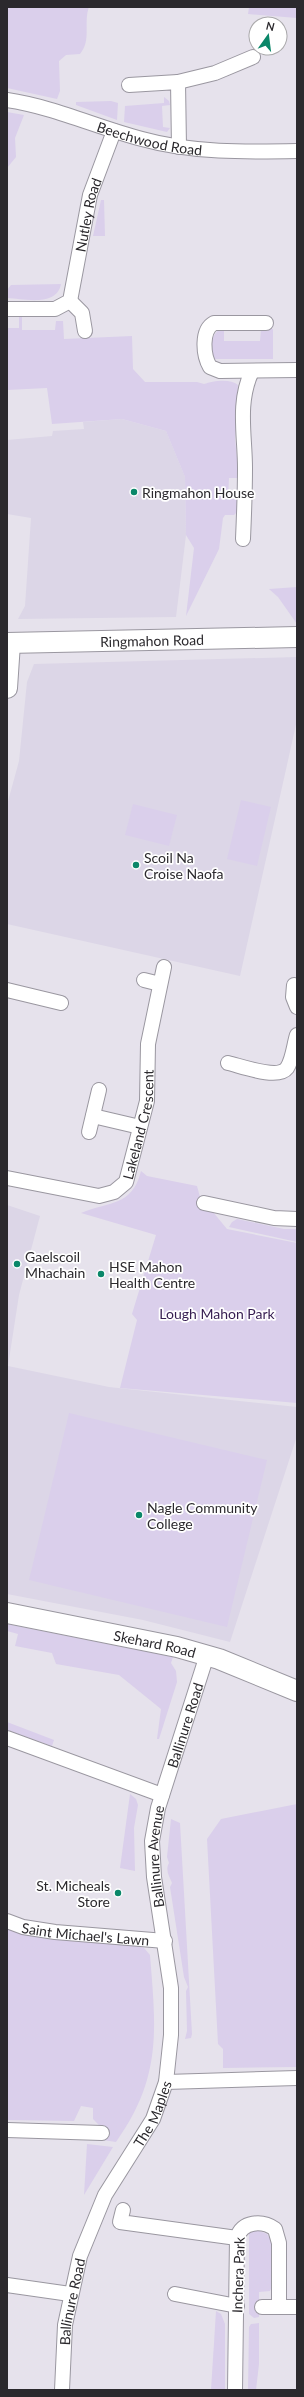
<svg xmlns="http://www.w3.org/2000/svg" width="304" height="2397" font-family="Lato,sans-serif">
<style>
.built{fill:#dcd6e7}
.green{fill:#dacfeb}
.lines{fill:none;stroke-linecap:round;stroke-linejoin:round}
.street-casing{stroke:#9a97a0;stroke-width:16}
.secondary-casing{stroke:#9a97a0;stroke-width:22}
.street{stroke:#fff;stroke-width:14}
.secondary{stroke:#fff;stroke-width:20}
.poi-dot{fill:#0a8769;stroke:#fff;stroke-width:1.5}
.labels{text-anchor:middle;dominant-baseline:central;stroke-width:3.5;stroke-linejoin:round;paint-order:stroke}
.street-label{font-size:14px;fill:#2b292d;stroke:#fff}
.poi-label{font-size:14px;fill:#2b292d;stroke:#fff;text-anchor:start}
.park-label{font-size:14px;fill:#361d51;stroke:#fff}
</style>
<rect width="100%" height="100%" fill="#e6e2ec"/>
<g class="built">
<path d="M122 419 166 431 185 477 186 535 176 617 18 619 25 606 31 518 7 514V440L52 436 53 431 84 429 83 422Z"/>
<path d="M297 657V720L240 976 7 924V805L19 761 27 682 34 664Z"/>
<path d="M7 1205 40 1216 19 1295 8 1366 109 1387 297 1407V1436L230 1642 143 1620 7 1594Z"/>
</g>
<g class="green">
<path d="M7 7H89C83 23 92 40 80 54L66 55 59 61 60 91 57 99 7 88Z"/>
<path d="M249 7H297V18L248 14Z"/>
<path d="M164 97 169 101 170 105 162 106 163 127 170 128 167 132 124 122 125 106 164 103Z"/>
<path d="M111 101 118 103 117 120 76 105V102Z"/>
<path d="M7 112 24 115 15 138 16 157 7 168Z"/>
<path d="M101 200H104L105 236H93Z"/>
<path d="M61 284C57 307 24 299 7 298V290L11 285Z"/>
<path d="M19 317H22V330H55L56 321H63L64 339 132 336 133 369 145 382H197L204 384C213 381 230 378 238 385L235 439 239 478H229L228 498 238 499 237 512 234 515H225L223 518 219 549 186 616 194 548 186 535 185 477 166 431 122 419 52 424 47 388 7 390V328H19Z"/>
<path d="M220 329H224V341H260L261 329H273V359H215C208 351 211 335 220 329Z"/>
<path d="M297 587V624L278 597 269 589Z"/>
<path d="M241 800 271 807 257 866 227 859Z"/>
<path d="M133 804 177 815 169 846 125 835Z"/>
<path d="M141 1171 147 1176 197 1186 203 1208 213 1212 227 1229 297 1243V1403L120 1388 137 1320 132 1314 156 1235 81 1213C109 1201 132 1207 141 1171Z"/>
<path d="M237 1219 284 1229H297V1242L229 1227 232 1222Z"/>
<path d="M69 1413 267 1460 227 1627 29 1580Z"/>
<path d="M7 1624 173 1657 171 1663 176 1671 177 1682 159 1739H157L161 1709 119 1675 56 1664 52 1653 15 1646 18 1634 7 1631Z"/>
<path d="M7 1722 54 1740 52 1746 7 1730Z"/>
<path d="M130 1794 136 1799 138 1805 134 1828 135 1871 120 1868Z"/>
<path d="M297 1804V2067L223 2068V2049L218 2044 207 1839 221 1819Z"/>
<path d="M171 1819 180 1823 192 2034 191 2038 185 2039 187 2031 186 1991 188 1987 184 1977 170 1887 172 1883C169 1876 165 1870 169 1863L167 1857Z"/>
<path d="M7 1928 47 1939 137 1946 144 1948 150 1955C156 2030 162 2077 116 2142L103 2140 104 2130 93 2119V2108L81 2106 74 2121 7 2120Z"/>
<path d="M87 2144 113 2147 84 2195Z"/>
<path d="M257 2230 267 2234 271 2240 272 2287 270 2291 259 2292V2317L254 2318 249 2314V2233Z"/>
<path d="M216 2311 221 2314 225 2324V2390H211Z"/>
<path d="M259 2323V2364L256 2390H248L249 2327 251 2324Z"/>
</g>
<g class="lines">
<defs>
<g id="street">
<path d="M178 82 215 73 253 57"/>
<path d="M129 85 178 82 179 147"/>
<path id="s1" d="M7 100C54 107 96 127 142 139 192 153 245 152 297 151"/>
<path d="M70 301 82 313 85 331"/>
<path id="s2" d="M7 309H55L70 301 90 195 114 131"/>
<path d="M266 323H214C201 330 203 355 210 367L220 371 297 370"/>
<path d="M243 539C244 516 245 492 245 468 245 435 237 403 252 371"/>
<path d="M144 980 160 984"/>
<path d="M294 985 293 997 297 1007"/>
<path d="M7 990 61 1003"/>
<path d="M228 1063C241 1066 278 1080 287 1068 293 1059 294 1044 297 1035"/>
<path d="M93 1116 140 1127"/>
<path d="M89 1132 99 1090"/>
<path id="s3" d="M7 1178 99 1196 114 1192 126 1182 147 1101 148 1044 164 967"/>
<path d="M204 1203 274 1218 297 1219"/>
<path d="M7 1738 162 1795"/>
<path id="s4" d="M7 1921 23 1927 55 1932 165 1941"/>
<path d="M166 2082 297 2078"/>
<path d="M7 2130 102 2133"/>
<path d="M123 2210 120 2222 237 2238"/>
<path d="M7 2285 70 2294"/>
<path d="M175 2294 237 2306"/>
<path d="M262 2307H297"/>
<path id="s5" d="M62 2390 65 2325 80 2256 105 2195 153 2119 166 2082 171 2035V1988L154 1877 152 1841 158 1808 207 1655"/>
<path d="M235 2390 237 2238C242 2221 262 2220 275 2229L279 2243V2307"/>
</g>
<g id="secondary">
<path id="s6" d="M7 643 297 637"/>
<path d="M7 688 10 643"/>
<path id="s7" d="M7 1613 177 1647 219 1659 297 1691"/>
</g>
</defs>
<use href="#street" class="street-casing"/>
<use href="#secondary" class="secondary-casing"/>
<use href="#street" class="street"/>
<use href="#secondary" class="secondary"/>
</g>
<g class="poi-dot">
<circle cx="134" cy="492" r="4"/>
<circle cx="136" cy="865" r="4"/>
<circle cx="17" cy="1264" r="4"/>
<circle cx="101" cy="1274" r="4"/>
<circle cx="139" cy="1515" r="4"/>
<circle cx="118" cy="1893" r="4"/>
</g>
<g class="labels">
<g class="street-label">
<text stroke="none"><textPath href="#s1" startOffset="148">Beechwood Road</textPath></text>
<text stroke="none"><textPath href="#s2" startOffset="153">Nutley Road</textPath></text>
<text stroke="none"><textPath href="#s6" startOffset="145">Ringmahon Road</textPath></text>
<text stroke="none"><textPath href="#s3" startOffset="184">Lakeland Crescent</textPath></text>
<text stroke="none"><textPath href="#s7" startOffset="151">Skehard Road</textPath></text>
<text stroke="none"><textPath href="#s5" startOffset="694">Ballinure Road</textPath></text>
<text stroke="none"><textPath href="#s5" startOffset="558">Ballinure Avenue</textPath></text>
<text stroke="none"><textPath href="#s4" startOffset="80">Saint Michael's Lawn</textPath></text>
<text stroke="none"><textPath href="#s5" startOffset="296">The Maples</textPath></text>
<text transform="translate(238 2275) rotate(-88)">Inchera Park</text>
<text stroke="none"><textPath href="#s5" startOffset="89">Ballinure Road</textPath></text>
</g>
<g class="poi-label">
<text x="142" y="492">Ringmahon House</text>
<text x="144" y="857">Scoil Na<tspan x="144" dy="16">Croise Naofa</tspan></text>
<text x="25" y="1256">Gaelscoil<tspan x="25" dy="16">Mhachain</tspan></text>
<text x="109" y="1266">HSE Mahon<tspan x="109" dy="16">Health Centre</tspan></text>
<text x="147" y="1507">Nagle Community<tspan x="147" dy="16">College</tspan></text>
<text x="110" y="1885" text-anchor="end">St. Micheals<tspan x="110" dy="16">Store</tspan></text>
</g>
<g class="park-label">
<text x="217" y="1313">Lough Mahon Park</text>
</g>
</g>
<rect width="304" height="2397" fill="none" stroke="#2b292d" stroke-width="16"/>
<g transform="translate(268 36) rotate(14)"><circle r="19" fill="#ffffff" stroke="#aaa9ab"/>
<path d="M0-3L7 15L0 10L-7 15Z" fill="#0a8769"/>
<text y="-6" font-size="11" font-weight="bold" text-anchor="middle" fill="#2b292d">N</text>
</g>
</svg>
